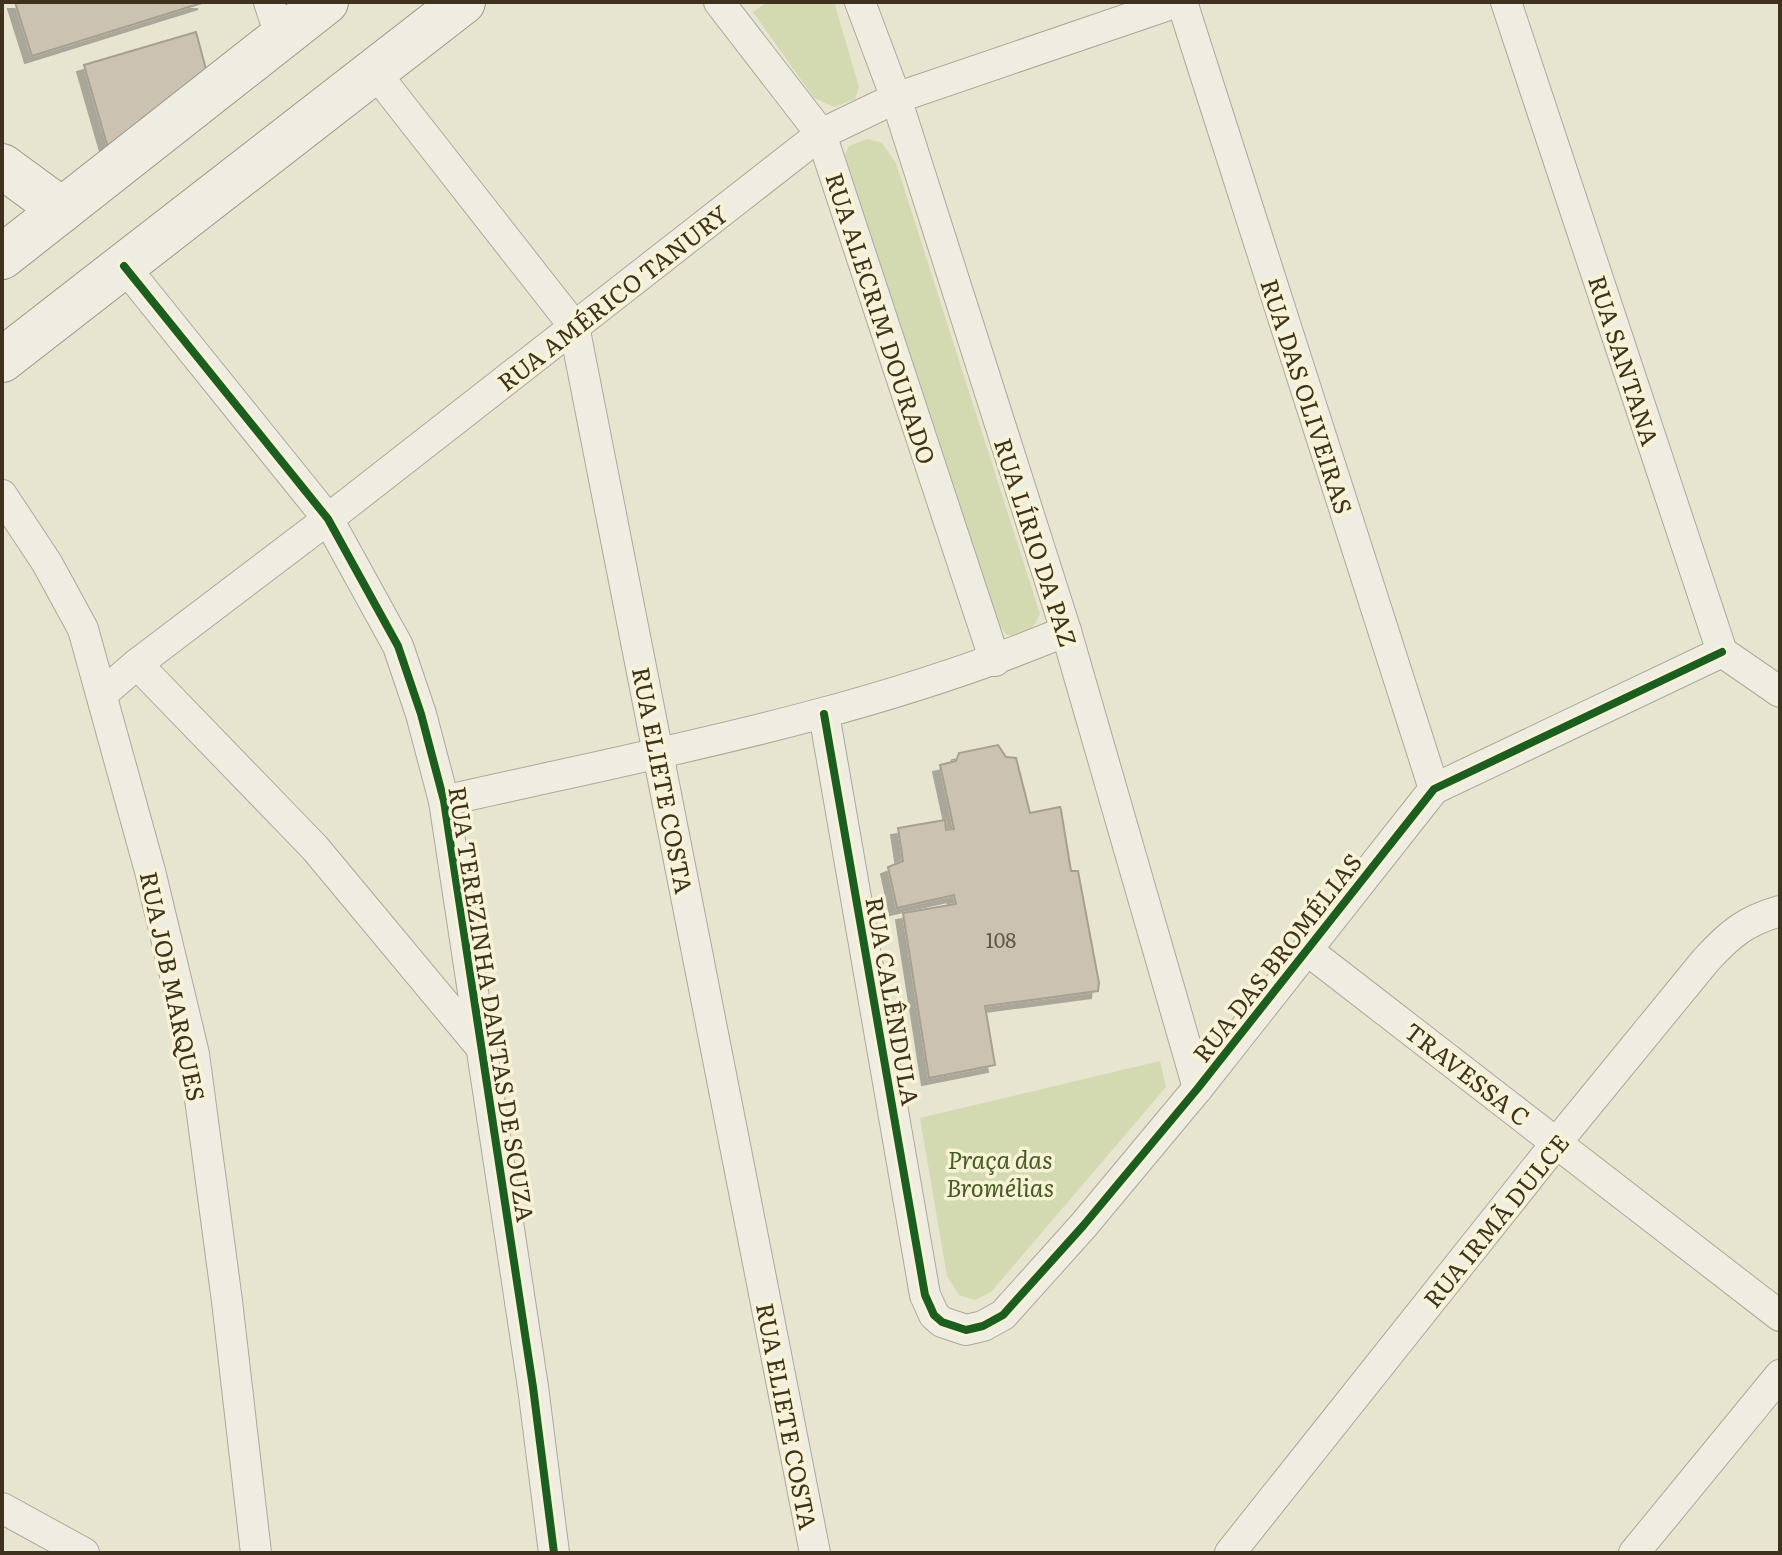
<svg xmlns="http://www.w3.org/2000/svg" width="1782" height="1555" font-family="Literata,serif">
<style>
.green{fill:#d3dab2}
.building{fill:#ccc2b1;stroke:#a89f8e;stroke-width:2;filter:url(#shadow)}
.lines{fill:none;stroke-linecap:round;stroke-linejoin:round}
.street-casing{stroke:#ada898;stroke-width:32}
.secondary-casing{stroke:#9c9888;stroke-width:46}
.street{stroke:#efede2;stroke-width:30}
.secondary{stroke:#efede2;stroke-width:44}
.cycleway-casing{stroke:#f8f3d6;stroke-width:13}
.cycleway{stroke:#1b5e20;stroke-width:8}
.labels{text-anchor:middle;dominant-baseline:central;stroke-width:7;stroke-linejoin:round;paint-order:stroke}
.number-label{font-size:20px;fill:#625644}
.street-label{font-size:24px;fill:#3e321f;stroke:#f8f3d6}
.park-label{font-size:24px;font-style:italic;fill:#465c24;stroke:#f8f3d6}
</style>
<defs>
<filter id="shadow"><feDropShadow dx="-7" dy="7" stdDeviation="0" flood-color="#0004"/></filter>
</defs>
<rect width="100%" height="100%" fill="#e7e4d0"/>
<g class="green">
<path d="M767 2H834L859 87 855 99 834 107 814 98 753 12Z"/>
<path d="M867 139 882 143 896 163 1040 614C1032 631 1025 637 1007 635L995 620 843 159 849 146Z"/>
<path d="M1160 1061 1166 1087 991 1292 975 1300 959 1295 947 1276 920 1118Z"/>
</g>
<g class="building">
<path d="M15 2H205L32 56Z"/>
<path d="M196 32 207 73 108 148 84 65Z"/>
<path d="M998 745 1006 757 1016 758 1030 813 1060 807 1061 810 1071 871H1078L1099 983 1098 991 985 1006 995 1065 929 1078 903 913 956 904 954 895 897 908 888 867 903 861 898 828 945 820 946 830 954 829 940 765 956 761 959 753Z"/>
</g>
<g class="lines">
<defs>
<g id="street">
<path d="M269 2 281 39"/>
<path d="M719 2 821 134 995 661"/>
<path d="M860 2 896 98 1066 631 1198 1088"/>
<path d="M1182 2 1434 789"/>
<path d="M1506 2 1722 652 1780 692"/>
<path d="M374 71 574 326 815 1553"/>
<path d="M124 266 328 519 398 646 421 714 444 801 533 1387 554 1553"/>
<path d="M2 495 47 563 83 629 150 871 194 1054 227 1301 256 1553"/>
<path d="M137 664 315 848 479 1045"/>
<path d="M102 694 137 664 328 519 821 134 896 98 1177 2"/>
<path d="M824 714 925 1295 934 1315 942 1322 966 1330 983 1326 1003 1315 1083 1226 1198 1088 1434 789 1722 652"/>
<path d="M444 801C654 753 867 715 1066 631"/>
<path d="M1307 950 1780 1316"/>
<path d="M2 1508 84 1553"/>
<path d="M1230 1553 1557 1142 1706 960C1730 934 1745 921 1780 911"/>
<path d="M1634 1553 1780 1375"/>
</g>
<g id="secondary">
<path d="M2 166 62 210"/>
<path d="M2 257 326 2"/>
<path d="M2 360 463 2"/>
</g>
</defs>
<use href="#street" class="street-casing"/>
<use href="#secondary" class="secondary-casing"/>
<use href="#street" class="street"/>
<use href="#secondary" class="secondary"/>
<defs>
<g id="cycleway">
<path d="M124 266 328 519 398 646 421 714 444 801 533 1387 554 1553"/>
<path d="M824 714 925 1295 934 1315 942 1322 966 1330 983 1326 1003 1315 1083 1226 1198 1088 1434 789 1722 652"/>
</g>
</defs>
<use href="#cycleway" class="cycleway-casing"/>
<use href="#cycleway" class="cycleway"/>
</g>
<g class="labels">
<g class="number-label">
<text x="1001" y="939">108</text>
</g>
<g class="street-label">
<text transform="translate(612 297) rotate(-38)">RUA AMÉRICO TANURY</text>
<text transform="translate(882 318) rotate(72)">RUA ALECRIM DOURADO</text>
<text transform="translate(1625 360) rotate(72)">RUA SANTANA</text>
<text transform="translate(1308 396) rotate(72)">RUA DAS OLIVEIRAS</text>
<text transform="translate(1037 542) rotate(72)">RUA LÍRIO DA PAZ</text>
<text transform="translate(664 780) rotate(79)">RUA ELIETE COSTA</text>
<text transform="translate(1276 957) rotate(-52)">RUA DAS BROMÉLIAS</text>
<text transform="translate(174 986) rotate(78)">RUA JOB MARQUES</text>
<text transform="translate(894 1001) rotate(80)">RUA CALÊNDULA</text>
<text transform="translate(493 1004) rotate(81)">RUA TEREZINHA DANTAS DE SOUZA</text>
<text transform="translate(1468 1073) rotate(38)">TRAVESSA C</text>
<text transform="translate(1495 1220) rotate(-51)">RUA IRMÃ DULCE</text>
<text transform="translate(788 1416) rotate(79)">RUA ELIETE COSTA</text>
</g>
<g class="park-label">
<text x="1000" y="1158">Praça das<tspan x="1000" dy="28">Bromélias</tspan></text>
</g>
</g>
<rect width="1782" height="1555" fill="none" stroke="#3e321f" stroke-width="8"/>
</svg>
